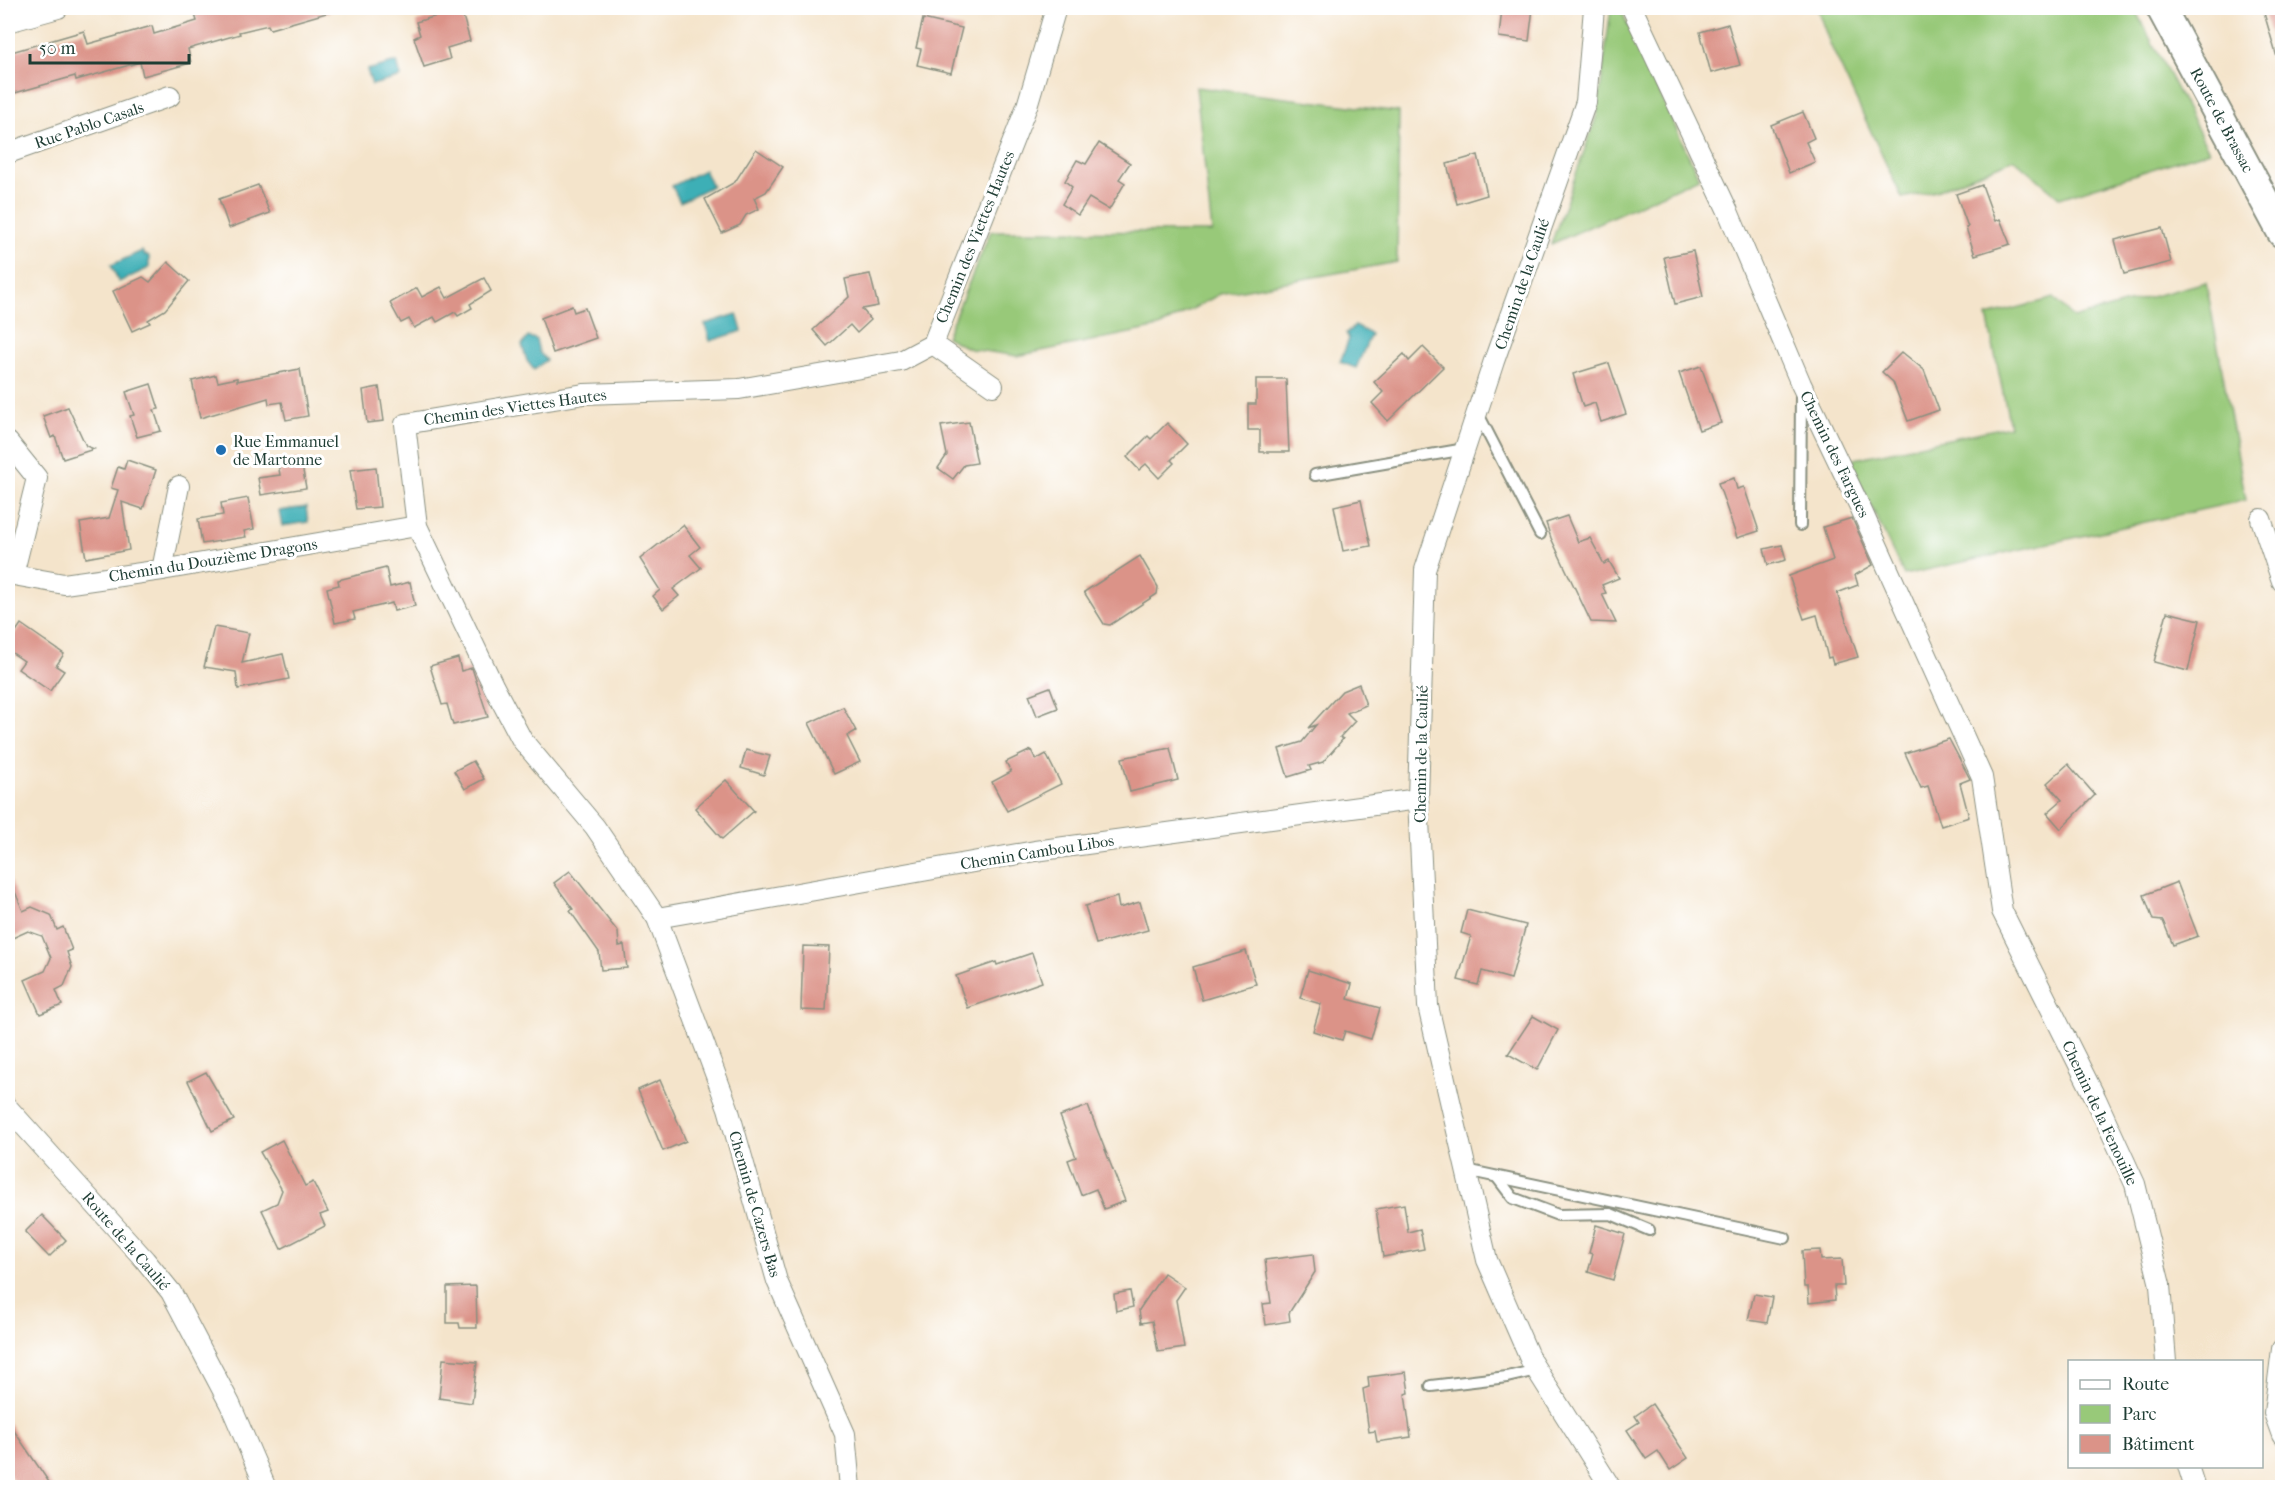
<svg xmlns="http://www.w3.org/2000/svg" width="2290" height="1495" font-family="'IM FELL French Canon',serif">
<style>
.green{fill:#98c979;stroke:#5c8356;stroke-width:1.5}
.water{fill:#3eafb6;stroke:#2e7675;stroke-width:1.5}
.building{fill:#db9388}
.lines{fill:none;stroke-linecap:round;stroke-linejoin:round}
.lane-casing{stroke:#8a9080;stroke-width:14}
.street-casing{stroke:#8a9080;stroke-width:22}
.secondary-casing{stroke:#8a9080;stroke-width:32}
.lane{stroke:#fff;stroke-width:10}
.street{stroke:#fff;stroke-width:20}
.secondary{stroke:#fff;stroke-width:28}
.poi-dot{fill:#1f6fb2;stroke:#fff;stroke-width:2}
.labels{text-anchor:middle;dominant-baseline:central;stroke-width:6;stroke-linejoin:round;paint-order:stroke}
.street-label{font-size:16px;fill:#1f3d34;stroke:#fff}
.poi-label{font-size:16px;fill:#1f3d34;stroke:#fff;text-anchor:start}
</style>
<rect width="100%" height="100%" fill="#fff"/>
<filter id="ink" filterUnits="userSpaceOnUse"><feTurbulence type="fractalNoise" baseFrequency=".0167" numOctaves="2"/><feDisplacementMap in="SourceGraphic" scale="12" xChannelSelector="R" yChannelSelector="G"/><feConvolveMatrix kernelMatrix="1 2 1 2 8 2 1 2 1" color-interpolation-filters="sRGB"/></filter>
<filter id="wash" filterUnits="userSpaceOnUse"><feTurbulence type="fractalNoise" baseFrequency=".008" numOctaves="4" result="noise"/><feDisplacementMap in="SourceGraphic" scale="24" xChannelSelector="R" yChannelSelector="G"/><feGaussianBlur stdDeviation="1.35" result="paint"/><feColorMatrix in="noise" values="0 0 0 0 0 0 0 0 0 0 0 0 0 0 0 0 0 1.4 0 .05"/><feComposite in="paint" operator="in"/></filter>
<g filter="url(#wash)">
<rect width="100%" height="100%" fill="#f4e4cb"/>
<g class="green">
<path d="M1611 8H1620L1699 178 1551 244 1597 115Z"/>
<path d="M1817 8H2134L2209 151 2060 198 2014 159 1936 191 1902 198 1830 44Z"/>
<path d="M1196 87 1399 112 1397 262 1220 294 1159 327 1017 356 970 349 946 337 991 231 1212 232Z"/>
<path d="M2206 282 2246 500 1904 575 1849 460 2010 426 1987 316 2054 298 2073 318Z"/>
</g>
<g class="water">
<path d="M397 62 401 77 372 85 367 70Z"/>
<path d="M704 170 712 186 680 202 672 186Z"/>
<path d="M142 251 144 255 149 256V268L119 282 111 265Z"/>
<path d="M737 314 742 331 710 341 705 324Z"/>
<path d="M1355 326 1371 334 1356 368 1340 362 1349 339 1346 333Z"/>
<path d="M528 337 536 339 539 352 546 360 534 370 527 361 522 345Z"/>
<path d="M306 507 308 522 282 526 279 511Z"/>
</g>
<g id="blocks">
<g class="building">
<path d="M193 8H330V12L270 29 268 25 239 32 240 34 188 49 191 63 143 76 140 62 94 75 76 80 75 76 8 95V53L84 31 88 44 152 26 154 34 197 21Z"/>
<path d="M1502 8H1533L1529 41 1499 37Z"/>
<path d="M2283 8V60L2278 61 2264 13Z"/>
<path d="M461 9 470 41 447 48 450 59 424 67 414 38 420 35 416 22Z"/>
<path d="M923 19 962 28 951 73 917 65 921 49 916 48Z"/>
<path d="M1728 24 1740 65 1711 73 1700 32Z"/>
<path d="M1803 112 1814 138 1806 142 1815 162 1789 173 1771 125Z"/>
<path d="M1099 143 1130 163 1119 179 1125 183 1109 210 1089 198 1078 215 1062 204 1072 187 1065 181 1077 160 1086 164Z"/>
<path d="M756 149 783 167 766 192 754 198 759 209 746 215 740 225 722 233 705 199 735 182Z"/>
<path d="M1478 155 1487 195 1457 204 1447 164Z"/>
<path d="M258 185 270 213 229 228 219 199Z"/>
<path d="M1982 185 1995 221 2000 219 2010 244 1975 255 1966 228 1968 227 1956 194Z"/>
<path d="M2162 228 2171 262 2124 274 2115 240Z"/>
<path d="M1693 251 1703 297 1675 304 1664 257Z"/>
<path d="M168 262 189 281 165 310 148 320 150 323 132 331 113 291 143 277 150 282Z"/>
<path d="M870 274 878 306 862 309 871 320 857 333 850 325 827 346 813 330 849 297 845 279Z"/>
<path d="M484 278 491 291 470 304 472 308 458 316 455 312 437 322 434 317 414 328 409 319 401 323 390 303 417 288 422 297 441 287 447 298Z"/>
<path d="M572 306 574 312 585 308 596 338 553 353 541 318Z"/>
<path d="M1423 347 1443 367 1388 421 1372 403 1383 392 1374 382 1404 354 1409 361Z"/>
<path d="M1902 352 1924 370 1939 410 1908 421 1893 382 1882 372Z"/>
<path d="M1609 363 1626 414 1601 422 1595 403 1583 407 1573 374Z"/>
<path d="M1701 366 1721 423 1699 430 1679 373Z"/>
<path d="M300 369 308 416 286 420 282 402 269 404 268 398 200 418 192 381 216 375 218 382 237 378V381Z"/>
<path d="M1256 379H1286L1289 452H1260V430H1248V404H1256Z"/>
<path d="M151 384 159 409 154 410 161 431 137 437 130 416 134 415 126 392Z"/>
<path d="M379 387 384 421 367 423 363 390Z"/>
<path d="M68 407 86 446 94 449 63 459 55 436 51 438 43 416Z"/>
<path d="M969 422 977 463 964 465 953 479 938 468 947 455 941 426Z"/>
<path d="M1167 423 1187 444 1171 460 1174 463 1159 478 1146 464 1139 470 1127 457 1148 436 1151 439Z"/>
<path d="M301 459 306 488 261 495 258 478 280 475 278 463Z"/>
<path d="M127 460 156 470 143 509 122 502 129 550 86 558 80 523 109 518 118 490 111 488 118 467 124 469Z"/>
<path d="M376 467 380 507 356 509 350 470Z"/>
<path d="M1734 478 1737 489 1744 487 1759 531 1737 538 1718 483Z"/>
<path d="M248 498 254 529 244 531 246 537 202 544 198 519 223 515 221 503Z"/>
<path d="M1361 500 1371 546 1343 551 1334 506Z"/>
<path d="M1567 516 1578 542 1590 538 1604 564 1609 561 1619 578 1602 585 1606 593 1602 594 1616 623 1591 622 1551 538 1546 523Z"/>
<path d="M1852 518 1873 565 1855 575 1858 585 1837 593 1858 657 1833 664 1831 657 1828 658 1817 615 1804 619 1789 576 1833 560 1823 527Z"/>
<path d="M683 525 700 547 690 555 701 568 673 589 679 596 663 609 653 596 660 590 640 559Z"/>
<path d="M1782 545 1786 560 1768 565 1764 549Z"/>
<path d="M1140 556 1158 587 1157 594 1110 625 1104 624 1084 592Z"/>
<path d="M386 568 390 587 410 582 415 606 394 611 392 603 353 612 355 619 335 623 327 588 339 585 338 580Z"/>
<path d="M2167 612 2200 620 2188 671 2154 662Z"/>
<path d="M21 624 64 654 56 666 64 671 50 691 18 669 24 661 8 650V643Z"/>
<path d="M214 627 249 633 242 663 283 654 289 679 238 689 236 672 204 667Z"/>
<path d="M458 658 461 671 472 668 488 717 453 725 447 704 442 705 430 666Z"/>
<path d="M1359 684 1366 705 1347 713 1355 721 1340 737 1343 739 1323 762 1309 766 1311 770 1288 777 1279 749 1302 742 1316 725 1308 728 1342 691Z"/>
<path d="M1050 687 1058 708 1037 716 1029 695Z"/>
<path d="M843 707 856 731 847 736 860 762 834 774 809 723Z"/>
<path d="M1949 739 1970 779 1960 783 1969 817 1941 826 1928 786 1921 788 1905 753Z"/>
<path d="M1170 748 1178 780 1130 792 1122 758Z"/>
<path d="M746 750 770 756 764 775 741 768Z"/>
<path d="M1031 750 1036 760 1046 754 1061 784 1007 811 992 782 1011 772 1006 762Z"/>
<path d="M473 761 484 779 465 789 454 771Z"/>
<path d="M2068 764 2095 795 2061 829 2047 813 2062 800 2047 783Z"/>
<path d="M726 780 754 811 722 839 695 808Z"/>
<path d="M570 871 618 932 619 946 624 945 627 968 601 970 599 952 570 911 573 909 554 883Z"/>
<path d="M8 875 23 911 32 907 51 915 57 930 63 927 72 950 67 952 72 967 64 986 56 990 62 1005 40 1014 25 980 45 971 51 958 42 936 28 931 8 940Z"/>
<path d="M2177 882 2198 936 2173 945 2163 921 2153 920 2144 895Z"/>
<path d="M1117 897 1119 908 1140 902 1148 930 1096 944 1085 906Z"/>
<path d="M1467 910 1526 925 1511 979 1482 971 1478 985 1458 980 1471 936 1461 933Z"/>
<path d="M803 946 829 947 826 1011 801 1010Z"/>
<path d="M1246 951 1256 984 1202 1000 1193 967Z"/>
<path d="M1032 953 1042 982 968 1008 956 976 996 962 997 965Z"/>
<path d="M1308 970 1352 984 1348 999 1380 1008 1371 1039 1345 1031 1342 1040 1313 1031 1321 1004 1300 998Z"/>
<path d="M1533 1016 1558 1030 1537 1070 1508 1054Z"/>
<path d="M206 1072 234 1120 212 1131 188 1081Z"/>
<path d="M660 1080 686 1141 663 1151 638 1090Z"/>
<path d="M1088 1106 1125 1201 1104 1209 1096 1189 1081 1195 1068 1160 1076 1157 1060 1116Z"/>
<path d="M282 1140 305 1186 313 1182 328 1212 320 1215 325 1226 281 1249 262 1210 277 1203 282 1190 260 1152Z"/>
<path d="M1404 1204 1408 1232 1420 1229 1424 1249 1383 1257 1376 1209Z"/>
<path d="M42 1215 66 1240 49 1257 25 1232Z"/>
<path d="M1596 1225 1625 1234 1613 1280 1588 1272 1593 1254 1589 1253Z"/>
<path d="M1820 1250 1821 1260 1842 1259 1844 1286H1834L1835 1300 1809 1303 1808 1287H1804L1802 1251Z"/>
<path d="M1313 1254 1315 1272 1289 1313 1290 1321 1266 1325 1263 1304 1271 1303 1265 1260Z"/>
<path d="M1164 1273 1185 1287 1176 1300 1184 1348 1158 1352 1152 1321 1141 1323 1139 1310Z"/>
<path d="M476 1286 477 1328H460L459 1323H447V1287Z"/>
<path d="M1130 1291 1133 1307 1116 1311 1114 1294Z"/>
<path d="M1754 1294 1772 1297 1767 1323 1748 1320Z"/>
<path d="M443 1359 477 1362 472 1403 439 1398Z"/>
<path d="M1406 1372 1409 1393 1405 1394 1411 1437 1377 1442 1375 1431 1369 1432 1363 1389 1369 1387 1368 1377Z"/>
<path d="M1652 1404 1688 1458 1670 1470 1658 1451 1646 1459 1627 1430 1639 1422 1635 1416Z"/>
<path d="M8 1422 53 1488H18L8 1473Z"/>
</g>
</g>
</g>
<g filter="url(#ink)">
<use href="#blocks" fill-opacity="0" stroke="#8a9080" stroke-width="1.5"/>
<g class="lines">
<defs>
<g id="lane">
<path d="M1478 414 1540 534"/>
<path d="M1315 475 1465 449"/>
<path d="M1800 525 1801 393"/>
<path d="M1466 1170 1785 1238"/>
<path d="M1497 1177 1513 1198 1558 1215 1611 1214 1649 1230"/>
<path d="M1431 1386 1507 1377 1537 1370"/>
</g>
<g id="street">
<path d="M1594 8 1586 102 1494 361 1425 570 1418 799 1428 1006 1487 1260 1531 1361 1611 1488"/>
<path d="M1632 8 1727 209 1801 384 1860 507 1982 777 2002 911 2096 1099 2135 1184 2160 1285 2166 1362"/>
<path d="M8 22 58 8"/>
<path d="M8 153 170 96"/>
<path d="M933 344 993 386"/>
<path d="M8 442 37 478 13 575"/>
<path d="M2261 519 2282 581"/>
<path d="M162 570 179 486"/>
<path d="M8 574 64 584 162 570 417 526"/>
<path d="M657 918 1035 851 1418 799"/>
<path d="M8 1108 145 1260 171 1292 230 1404 266 1488"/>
<path d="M2282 1349 2274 1413 2282 1435"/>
<path d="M2188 1466 2195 1488"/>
<path d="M850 1488 845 1434 777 1281 728 1108 657 918 595 827 522 740 494 687 417 526 405 424 584 394 739 389 901 361 933 344 1027 106 1056 8"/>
</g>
<path id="secondary" d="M2161 8 2282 233"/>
</defs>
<use href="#lane" class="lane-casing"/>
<use href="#street" class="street-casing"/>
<use href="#secondary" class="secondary-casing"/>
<use href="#lane" class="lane"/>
<use href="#street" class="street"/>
<use href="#secondary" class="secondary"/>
</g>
</g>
<circle class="poi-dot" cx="221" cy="450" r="6"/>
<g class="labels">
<g class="street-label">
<text transform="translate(2222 120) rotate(62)">Route de Brassac</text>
<text transform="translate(89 125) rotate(-19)">Rue Pablo Casals</text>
<text transform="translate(975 237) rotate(-68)">Chemin des Viettes Hautes</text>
<text transform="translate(1522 284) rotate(-71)">Chemin de la Caulié</text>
<text transform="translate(515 407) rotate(-8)">Chemin des Viettes Hautes</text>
<text transform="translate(1835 454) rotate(64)">Chemin des Fargues</text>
<text transform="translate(213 560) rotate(-9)">Chemin du Douzième Dragons</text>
<text transform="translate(1421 754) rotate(-89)">Chemin de la Caulié</text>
<text transform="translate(1037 852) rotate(-9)">Chemin Cambou Libos</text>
<text transform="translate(2100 1113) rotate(65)">Chemin de la Fenouille</text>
<text transform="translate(755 1204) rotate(74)">Chemin de Cazers Bas</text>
<text transform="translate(126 1241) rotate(49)">Route de la Caulié</text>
</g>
<g class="poi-label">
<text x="233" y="441">Rue Emmanuel<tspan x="233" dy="18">de Martonne</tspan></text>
</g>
</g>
<rect width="2290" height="1495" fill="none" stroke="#fff" stroke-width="30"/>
<rect x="2068" y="1360" width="195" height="108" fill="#ffffff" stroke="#a5b1ae" stroke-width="1.5"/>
<rect x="2080" y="1380" width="30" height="9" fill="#ffffff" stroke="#a5b1ae" stroke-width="1.5"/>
<text x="2122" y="1390" font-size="18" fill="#1f3d34">Route</text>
<rect x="2080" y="1405" width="30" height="18" fill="#98c979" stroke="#a5b1ae" stroke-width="1.5"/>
<text x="2122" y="1420" font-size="18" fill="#1f3d34">Parc</text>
<rect x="2080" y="1435" width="30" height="18" fill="#db9388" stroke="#a5b1ae" stroke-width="1.5"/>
<text x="2122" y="1450" font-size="18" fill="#1f3d34">Bâtiment</text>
<path d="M30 54v9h159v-9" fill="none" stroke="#1f3d34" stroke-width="3"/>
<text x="39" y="54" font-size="18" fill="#1f3d34" stroke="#ffffff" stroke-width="4.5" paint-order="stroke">50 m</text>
</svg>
